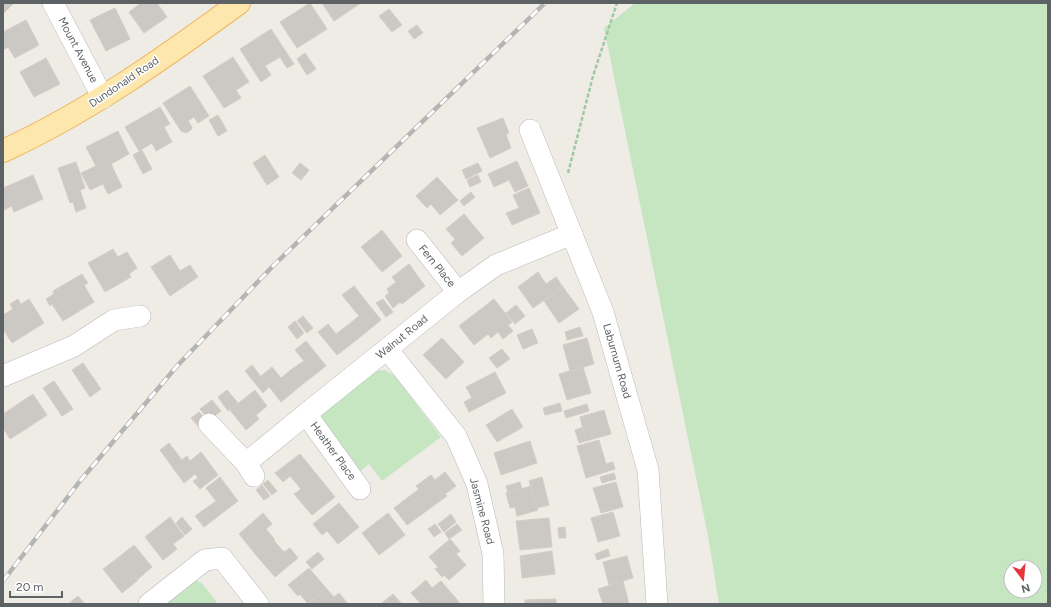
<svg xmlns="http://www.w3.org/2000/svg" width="1051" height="607" font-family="Figtree,sans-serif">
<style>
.green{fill:#c6e6c2;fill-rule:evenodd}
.building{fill:#ccc9c4;stroke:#d4cdc4}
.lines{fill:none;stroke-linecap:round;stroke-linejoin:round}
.minor-casing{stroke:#b6b8bc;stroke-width:22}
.major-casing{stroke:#efb65e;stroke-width:24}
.path{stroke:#9dcaa4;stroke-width:2.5;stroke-dasharray:4 2;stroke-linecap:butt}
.minor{stroke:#fff;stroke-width:21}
.major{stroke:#fde7ac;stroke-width:22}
.rail-casing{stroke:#b4b5b5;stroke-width:4.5}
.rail{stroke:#fff;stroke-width:3;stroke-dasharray:9;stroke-linecap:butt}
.labels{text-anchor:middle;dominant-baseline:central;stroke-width:3;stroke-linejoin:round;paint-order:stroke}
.street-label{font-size:11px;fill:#5d6265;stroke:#fff}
</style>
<rect width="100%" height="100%" fill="#efece5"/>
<g class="green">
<path d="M635 3H1048V604H719L708 536 604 28ZM1011 567H1035V591H1011Z"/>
<path d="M385 370 395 376 441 437 382 481 369 464 358 473 318 415 369 372Z"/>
<path d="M195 580 202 583 218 604H160Z"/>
</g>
<g class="building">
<path d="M3 3H14L3 14Z"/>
<path d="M141 3H157L167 17 144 33 129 12Z"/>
<path d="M310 3 327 29 297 48 280 22Z"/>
<path d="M322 3H361L334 21Z"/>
<path d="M115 8 130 39 106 51 90 20Z"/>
<path d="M389 9 402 25 392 32 379 16Z"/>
<path d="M26 20 39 45 15 58 8 47 3 50V32Z"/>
<path d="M417 25 423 33 414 39 408 31Z"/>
<path d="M271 29 294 64 287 68 280 57 265 66 271 75 261 82 240 49Z"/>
<path d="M305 53 316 69 307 75 297 59Z"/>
<path d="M233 57 249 82 236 90 241 98 224 108 203 76Z"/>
<path d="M46 58 60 84 34 97 20 72Z"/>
<path d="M190 86 209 116 198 123 194 117 188 121 192 127 191 130 186 133 181 131 163 103Z"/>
<path d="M160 107 170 124 164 127 172 142 156 151 152 143 139 151 125 127Z"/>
<path d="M218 115 227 131 218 136 209 120Z"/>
<path d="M503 118 509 133 506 134 511 148 490 158 477 128Z"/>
<path d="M118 131 129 154 111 164 122 187 108 194 103 184 90 190 81 173 96 166 86 147Z"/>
<path d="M142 150 152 169 143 174 133 155Z"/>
<path d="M265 155 279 177 267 185 253 163Z"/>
<path d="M517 161 528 186 515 192 509 180 494 187 488 174Z"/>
<path d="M76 162 85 188 80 190 86 208 76 212 73 202 70 203 58 168Z"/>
<path d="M300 163 309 170 301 180 292 173Z"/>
<path d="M478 163 482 171 466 179 462 170Z"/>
<path d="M33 175 43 199 14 212 12 206 4 210 3 206V188Z"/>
<path d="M478 175 481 182 470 187 467 180Z"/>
<path d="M437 177 458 200 440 215 431 204 427 208 416 196Z"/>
<path d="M529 188 540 213 512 225 506 213 519 208 513 195Z"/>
<path d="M471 192 475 197 464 206 460 201Z"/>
<path d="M464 214 484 238 462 256 451 243 455 239 446 229Z"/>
<path d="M382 230 402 256 382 272 361 247Z"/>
<path d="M113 249 118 257 127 252 137 268 129 274 131 277 105 292 88 263Z"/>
<path d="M170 255 180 271 190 265 198 277 170 296 151 267Z"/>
<path d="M409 264 425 286 402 304 400 302 393 308 385 296 389 293 387 289 396 282 392 277Z"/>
<path d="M538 272 546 284 556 277 563 287 533 308 518 287Z"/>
<path d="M82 274 88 283 84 285 94 302 63 321 52 304 50 306 46 299 54 294 53 291Z"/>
<path d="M354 286 381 320 359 338 348 325 359 316 342 295Z"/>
<path d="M563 287 579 309 559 323 544 301Z"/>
<path d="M18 299 21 304 29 299 44 323 12 343 3 329V315L13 309 10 304Z"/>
<path d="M383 299 393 312 386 317 376 303Z"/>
<path d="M494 299 512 322 508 325 513 331 503 339 498 332 491 338 488 334 474 345 459 326Z"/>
<path d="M516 305 525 316 515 324 506 313Z"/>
<path d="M303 316 313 328 307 333 297 321Z"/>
<path d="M295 321 304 333 297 339 288 327Z"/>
<path d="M328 324 336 334 348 325 359 338 337 355 318 332Z"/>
<path d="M580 327 583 336 567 340 565 332Z"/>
<path d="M532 329 538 343 523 349 517 335Z"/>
<path d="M442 338 464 362 446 379 423 355Z"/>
<path d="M587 338 594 364 570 371 563 345Z"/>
<path d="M306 341 326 366 304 383 292 369 304 361 295 350Z"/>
<path d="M502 349 510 359 497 368 489 358Z"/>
<path d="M83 363 101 389 90 397 72 370Z"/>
<path d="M252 365 269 387 263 393 245 371Z"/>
<path d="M272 367 281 378 292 369 304 383 281 402 261 376Z"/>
<path d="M583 367 591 393 567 400 559 374Z"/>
<path d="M495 372 506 393 469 412 464 402 472 398 466 387Z"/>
<path d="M54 381 73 409 62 416 43 388Z"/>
<path d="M227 390 238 403 228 411 218 397Z"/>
<path d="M255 390 267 406 256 415 259 419 246 430 230 410Z"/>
<path d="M33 394 47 415 29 427 15 406Z"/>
<path d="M212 400 221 411 209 420 200 409Z"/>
<path d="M560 403 562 411 545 415 543 408Z"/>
<path d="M587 404 589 411 566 418 564 411Z"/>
<path d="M15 406 29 427 10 439 3 428V414Z"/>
<path d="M512 409 523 427 497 442 486 425Z"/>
<path d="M604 410 611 434 586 441 580 417Z"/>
<path d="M199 412 207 421 199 427 191 418Z"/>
<path d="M583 427 586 441 579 443 575 430Z"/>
<path d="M599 440 606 464 613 462 615 469 586 478 577 446Z"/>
<path d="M530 441 537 463 501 475 494 453Z"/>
<path d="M169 443 182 460 187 456 190 461 201 452 218 475 200 489 193 481 198 478 195 474 184 483 160 450Z"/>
<path d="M300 454 335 497 312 515 294 494 301 489 290 476 283 482 275 473Z"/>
<path d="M445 472 456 486 445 494 447 496 407 525 394 508 419 489 416 486 431 475 435 480Z"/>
<path d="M614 473 616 479 602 483 600 477Z"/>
<path d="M220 477 238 501 204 527 195 516 216 501 206 488Z"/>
<path d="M542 477 549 505 537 508 529 481Z"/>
<path d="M268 480 277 491 272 495 263 484Z"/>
<path d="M520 482 522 489 508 493 506 486Z"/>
<path d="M616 482 623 507 601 513 593 488Z"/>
<path d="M262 485 270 496 264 500 256 490Z"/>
<path d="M531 486 538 510 517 516 515 507 510 508 506 493Z"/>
<path d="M339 503 359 527 338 544 327 531 322 535 313 524Z"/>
<path d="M613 512 620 536 598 542 591 518Z"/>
<path d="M263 513 272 524 266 529 275 540 256 555 239 534Z"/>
<path d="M388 513 405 535 379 555 362 533Z"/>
<path d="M451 514 456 522 444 532 438 524Z"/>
<path d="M170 517 184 536 173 544 177 549 163 560 145 537Z"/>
<path d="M182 517 192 529 185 535 176 523Z"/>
<path d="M549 518 552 547 520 550 516 521Z"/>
<path d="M435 524 441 532 434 537 428 529Z"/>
<path d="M457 524 462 530 449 539 445 533Z"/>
<path d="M565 527 566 538H559L558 528Z"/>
<path d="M450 539 460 551 456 554 466 565 449 580 444 575 442 577 435 569 438 567 429 557Z"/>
<path d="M274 541 284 552 290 548 298 558 275 577 256 555Z"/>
<path d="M134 545 152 567 137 580 119 557Z"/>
<path d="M608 549 610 556 597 560 595 554Z"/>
<path d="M552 551 555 574 522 578 520 556Z"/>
<path d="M318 552 324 559 312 569 306 562Z"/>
<path d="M627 556 633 578 609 585 603 562Z"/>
<path d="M119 557 138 580 122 593 103 569Z"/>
<path d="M309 568 326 588 308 604 300 594 298 596 288 585Z"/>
<path d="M426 580 432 588 441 581 459 602 457 604H421L411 593Z"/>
<path d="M623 581 629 604H603L598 589Z"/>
<path d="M326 588 334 597 339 593 348 604H309Z"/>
<path d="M393 594 402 604H383L382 603Z"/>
<path d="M78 596 85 604H68Z"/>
<path d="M556 599V604H525V600Z"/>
</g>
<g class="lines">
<defs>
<g id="minor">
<path d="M53 3 103 98"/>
<path d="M530 130 603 312 648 470 657 604"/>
<path d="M417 240 458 292"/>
<path d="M387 349 456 436 477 484 493 554 494 604"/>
<path d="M3 376 74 346 114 320 140 316"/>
<path d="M306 414 360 489"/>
<path d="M209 424 246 463 254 476"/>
<path d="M246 463 306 414 458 292 496 265 572 234"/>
<path d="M149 604 205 560 222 558 258 604"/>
</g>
<path id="major" d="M3 151C88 112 164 58 239 3"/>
</defs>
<use href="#minor" class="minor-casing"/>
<use href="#major" class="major-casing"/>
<path class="path" d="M568 173 593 76 617 3"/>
<use href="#minor" class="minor"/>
<use href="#major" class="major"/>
<defs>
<path id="rail" d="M3 581 80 481 177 366 274 265 545 3"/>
</defs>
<use href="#rail" class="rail-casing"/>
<use href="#rail" class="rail"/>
</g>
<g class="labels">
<g class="street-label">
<text transform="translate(78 50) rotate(62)">Mount Avenue</text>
<text transform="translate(124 82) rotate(-34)">Dundonald Road</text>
<text transform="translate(437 266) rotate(51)">Fern Place</text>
<text transform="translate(402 337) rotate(-39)">Walnut Road</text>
<text transform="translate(617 361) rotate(74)">Laburnum Road</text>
<text transform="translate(333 451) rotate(54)">Heather Place</text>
<text transform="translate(482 511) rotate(75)">Jasmine Road</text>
</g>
</g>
<rect width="1051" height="607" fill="none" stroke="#5d6265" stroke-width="8"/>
<g transform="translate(1023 579) rotate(164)"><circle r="19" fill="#ffffff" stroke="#bec0c1"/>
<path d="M0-3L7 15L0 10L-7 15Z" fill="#e6343a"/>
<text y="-6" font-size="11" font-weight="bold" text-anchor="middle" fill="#5d6265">N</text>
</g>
<path d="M10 591v6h52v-6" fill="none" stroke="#5d6265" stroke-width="2"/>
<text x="16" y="591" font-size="12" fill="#5d6265" stroke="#ffffff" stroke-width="3" paint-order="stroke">20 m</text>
</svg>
